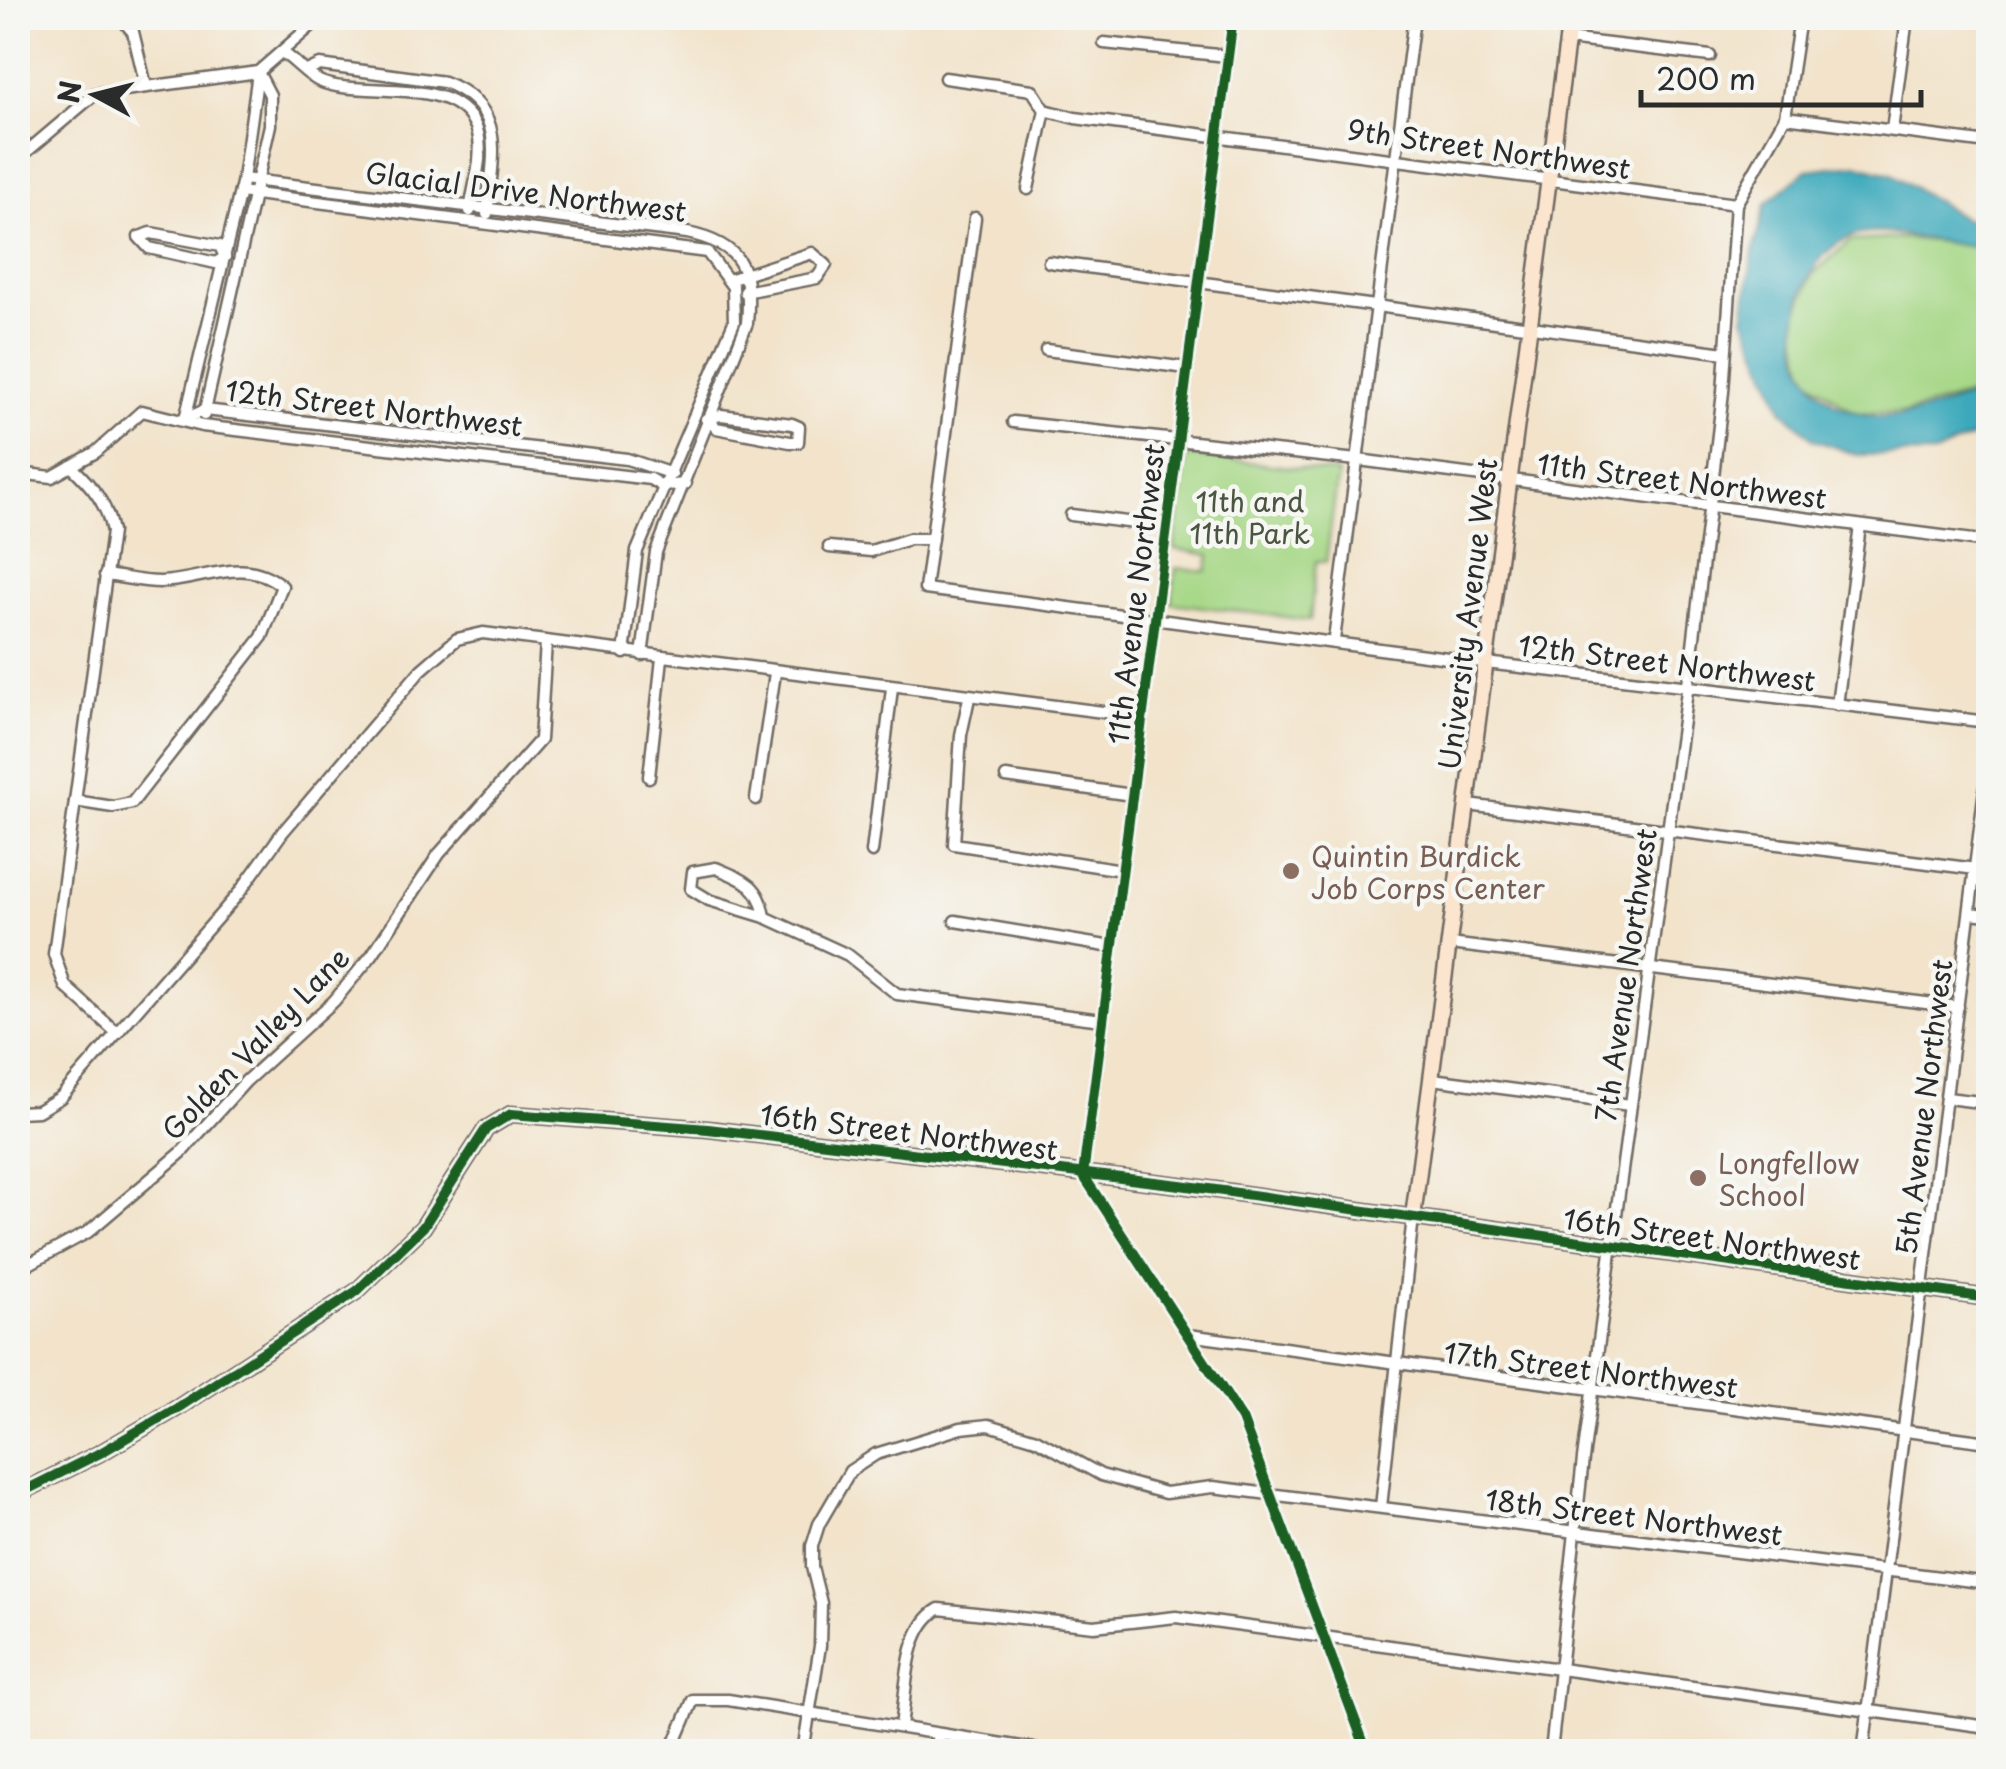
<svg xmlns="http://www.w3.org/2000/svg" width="2006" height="1769" font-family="'Playpen Sans',sans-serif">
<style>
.green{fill:#a6d786;stroke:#688158;stroke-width:2.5}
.water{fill:#3ba9bb;stroke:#336a73;stroke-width:2.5}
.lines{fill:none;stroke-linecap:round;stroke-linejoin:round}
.street-casing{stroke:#716b63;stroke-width:15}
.secondary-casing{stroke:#716b63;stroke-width:19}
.street{stroke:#fff;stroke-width:10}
.secondary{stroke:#fce5cf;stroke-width:14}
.cycleway-casing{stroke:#f6f6f2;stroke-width:16}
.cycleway{stroke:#1b5e20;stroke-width:10}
.education-dot{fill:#8d6e63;stroke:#f6f6f2;stroke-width:4}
.labels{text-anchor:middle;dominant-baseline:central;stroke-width:9;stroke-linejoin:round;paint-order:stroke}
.street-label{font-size:28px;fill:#2b2b2b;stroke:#f6f6f2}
.park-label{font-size:28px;fill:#4a5642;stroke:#f6f6f2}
.education-label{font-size:28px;fill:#785e54;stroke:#f6f6f2;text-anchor:start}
</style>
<rect width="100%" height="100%" fill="#f6f6f2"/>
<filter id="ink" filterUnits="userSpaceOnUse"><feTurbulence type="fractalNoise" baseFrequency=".01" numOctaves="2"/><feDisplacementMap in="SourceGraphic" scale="20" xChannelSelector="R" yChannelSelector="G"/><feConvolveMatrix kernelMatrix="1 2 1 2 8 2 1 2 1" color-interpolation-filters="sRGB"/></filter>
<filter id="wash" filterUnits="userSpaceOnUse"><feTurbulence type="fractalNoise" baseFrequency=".0048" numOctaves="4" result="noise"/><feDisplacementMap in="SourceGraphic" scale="40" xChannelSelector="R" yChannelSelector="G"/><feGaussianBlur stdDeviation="2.25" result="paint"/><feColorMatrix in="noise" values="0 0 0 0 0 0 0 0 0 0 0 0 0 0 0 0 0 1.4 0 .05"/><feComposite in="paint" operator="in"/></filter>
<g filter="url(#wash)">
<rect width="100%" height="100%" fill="#f2e3ca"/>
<g class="green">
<path d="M1903 238 1988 247V390L1905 413 1854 412 1806 376 1794 321 1812 275 1850 241Z"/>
<path d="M1187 455 1338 473 1326 562 1316 561 1310 620 1171 603 1176 568 1207 571 1210 555 1174 549Z"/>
</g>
<path class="water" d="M1856 164 1892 174 1967 220 1988 219V246L1984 248C1949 246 1893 228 1861 234 1783 250 1762 404 1876 416 1912 420 1955 401 1988 390V430L1934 454 1857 455 1814 440 1783 411 1744 317 1752 257 1766 204 1807 170Z"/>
</g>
<g filter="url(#ink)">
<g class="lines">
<defs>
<g id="street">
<path d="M121 18 133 32 146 86"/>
<path d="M1233 18 1083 1175 1242 1419 1367 1752"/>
<path d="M1567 39 1710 56"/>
<path d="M1104 43 1227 56"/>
<path d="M282 52C294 60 307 75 319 81 361 100 453 73 476 127 486 151 473 186 470 211"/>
<path d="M309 70 320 65 444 82C510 107 492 159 487 214"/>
<path d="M945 78 1032 90 1045 110 1075 118 1736 204"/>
<path d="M1785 117 1988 143"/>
<path d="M1892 130 1907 18"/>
<path d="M18 159 95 94 258 72 320 18"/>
<path d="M243 179 687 233C742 244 752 269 747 323L656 552 642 655"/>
<path d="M1028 189 1045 110"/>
<path d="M240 192 707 252 733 287 734 322 637 551 624 653"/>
<path d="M975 218 925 589 1486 663 1988 722"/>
<path d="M151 233 220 246 225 257 216 263 149 248 139 237Z"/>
<path d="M1049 262 1725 353"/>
<path d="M729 280 812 253 826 265 817 278 745 292"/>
<path d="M1046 350 1187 368"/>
<path d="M204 415 270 125V95L258 72"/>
<path d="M185 419 205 410 627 459 672 474"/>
<path d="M185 419 243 179 258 73"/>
<path d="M706 419 721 415 792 424 799 427 798 442H790L716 428 709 419"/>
<path d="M1013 422 1366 461 1988 542"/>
<path d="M71 466C92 486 107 503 112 532L54 954 65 986 117 1033"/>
<path d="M18 473 52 477 96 452 142 411 202 426 650 479 662 486 685 484"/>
<path d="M1071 515 1167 527"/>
<path d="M829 547 871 551 909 539H932"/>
<path d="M1334 640 1414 18"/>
<path d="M969 698 961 735 954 844 1122 870"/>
<path d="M1837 705 1860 526"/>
<path d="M649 777 662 658"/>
<path d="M1006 777 1132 795"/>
<path d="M756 799 775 673"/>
<path d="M75 801 113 807 132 803 262 637 282 586C243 554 204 581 160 582 142 582 123 577 105 575"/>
<path d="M1468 805 1976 869"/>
<path d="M872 852 892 688"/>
<path d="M716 868C745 880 760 885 765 917L709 900 691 889 693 872Z"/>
<path d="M1970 913 1988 915"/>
<path d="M765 917 848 955 897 994 1102 1020"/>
<path d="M955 921 1112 947"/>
<path d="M1450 944 1958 1007"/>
<path d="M1432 1079 1630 1105"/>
<path d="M1947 1098 1988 1103"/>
<path d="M18 1112 38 1111 61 1097 239 893 282 833 421 670 457 639 483 633 1142 717"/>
<path d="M18 1270 88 1232 181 1153 246 1081 334 1001 372 955 439 854 540 740 546 642"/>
<path d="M1188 1335 1988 1442"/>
<path d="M1381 1507 1413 1217"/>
<path d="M901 1726C907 1690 904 1629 939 1609L1094 1626 1176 1617 1988 1727"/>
<path d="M671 1752 693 1700H728L1053 1752"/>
<path d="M803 1752 820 1646 821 1603 812 1567V1546L819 1524 850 1471 876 1454 961 1428 989 1425 1036 1439 1101 1475 1165 1493 1213 1487 1988 1583"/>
<path d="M935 1752 938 1735"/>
<path d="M1551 1752 1583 1459 1692 654 1723 392 1736 204 1785 117 1800 18"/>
<path d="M1863 1752 1988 765"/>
</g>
<g id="secondary">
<path d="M1413 1217 1570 18"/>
<path d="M18 1494 102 1452 179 1407 357 1291 423 1227 486 1129 511 1114 708 1129 1180 1185 1988 1298"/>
</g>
</defs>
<use href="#street" class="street-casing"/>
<use href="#secondary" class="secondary-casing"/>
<use href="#street" class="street"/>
<use href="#secondary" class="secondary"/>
<defs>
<g id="cycleway">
<path d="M1233 18 1083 1175 1242 1419 1367 1752"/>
<path d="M18 1494 102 1452 179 1407 357 1291 423 1227 486 1129 511 1114 708 1129 1180 1185 1988 1298"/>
</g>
</defs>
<use href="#cycleway" class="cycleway-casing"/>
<use href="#cycleway" class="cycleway"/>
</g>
</g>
<g class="education-dot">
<circle cx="1291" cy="871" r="10"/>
<circle cx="1698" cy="1178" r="10"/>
</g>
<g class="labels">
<g class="street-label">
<text transform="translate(1489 148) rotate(8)">9th Street Northwest</text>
<text transform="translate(526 191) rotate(7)">Glacial Drive Northwest</text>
<text transform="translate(374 407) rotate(7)">12th Street Northwest</text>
<text transform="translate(1682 480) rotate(7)">11th Street Northwest</text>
<text transform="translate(1135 594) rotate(-83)">11th Avenue Northwest</text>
<text transform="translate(1467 614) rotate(-83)">University Avenue West</text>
<text transform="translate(1667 662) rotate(7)">12th Street Northwest</text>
<text transform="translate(1625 975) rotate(-82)">7th Avenue Northwest</text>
<text transform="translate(255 1043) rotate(-46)">Golden Valley Lane</text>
<text transform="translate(1923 1107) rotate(-83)">5th Avenue Northwest</text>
<text transform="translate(909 1131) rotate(7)">16th Street Northwest</text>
<text transform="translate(1712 1238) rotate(8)">16th Street Northwest</text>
<text transform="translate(1591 1369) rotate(7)">17th Street Northwest</text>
<text transform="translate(1634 1516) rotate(7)">18th Street Northwest</text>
</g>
<g class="park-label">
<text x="1250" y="500">11th and<tspan x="1250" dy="32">11th Park</tspan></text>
</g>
<g class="education-label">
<text x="1311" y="855">Quintin Burdick<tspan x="1311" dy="32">Job Corps Center</tspan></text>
<text x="1718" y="1162">Longfellow<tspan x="1718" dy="32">School</tspan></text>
</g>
</g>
<rect width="2006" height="1769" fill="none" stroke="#f6f6f2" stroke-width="60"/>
<g transform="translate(95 95) rotate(277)" stroke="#f6f6f2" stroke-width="8" paint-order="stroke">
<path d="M0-8L18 38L0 25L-18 38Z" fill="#2b2b2b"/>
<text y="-15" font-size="28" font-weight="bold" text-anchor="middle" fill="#2b2b2b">N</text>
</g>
<path d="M1641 90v15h280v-15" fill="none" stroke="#2b2b2b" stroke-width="5"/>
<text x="1656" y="90" font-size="30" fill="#2b2b2b" stroke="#f6f6f2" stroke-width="8" paint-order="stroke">200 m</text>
</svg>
